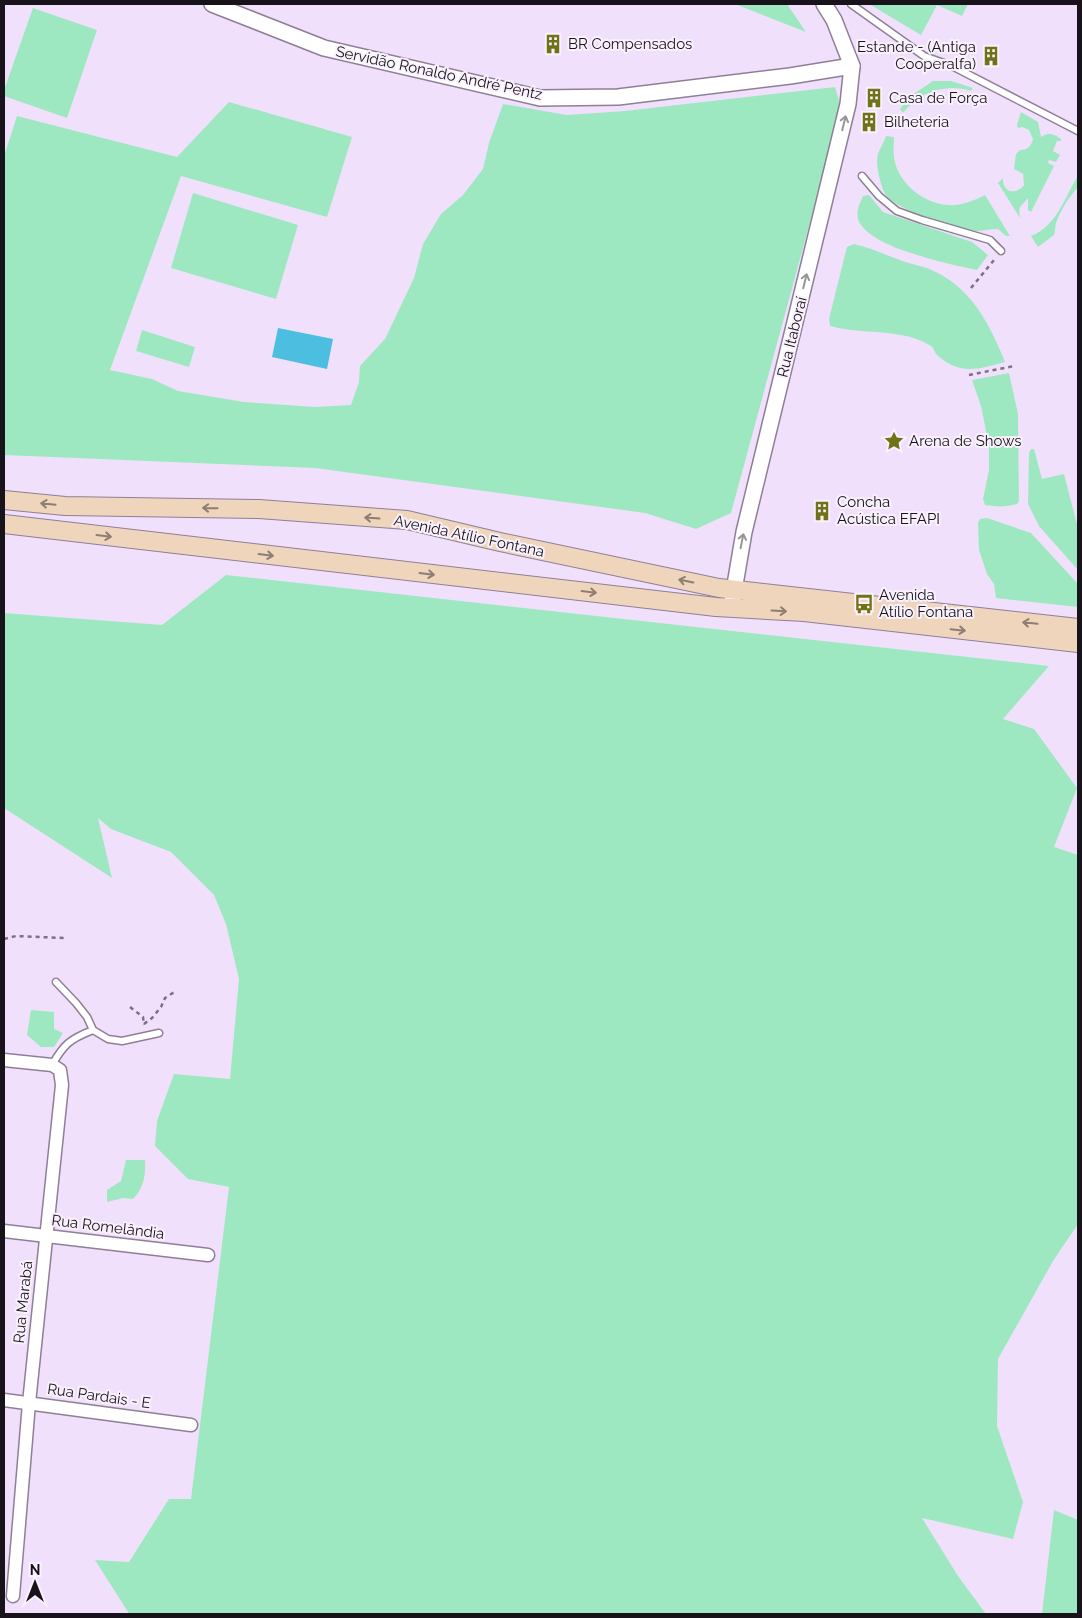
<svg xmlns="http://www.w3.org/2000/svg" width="1082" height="1618" font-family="Raleway,sans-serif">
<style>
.green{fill:#9ee8c1}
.water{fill:#4cbedf}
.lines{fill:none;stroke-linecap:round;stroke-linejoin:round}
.service-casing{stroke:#8e7f97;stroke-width:9}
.minor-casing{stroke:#8e7f97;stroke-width:15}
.tertiary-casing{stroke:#8e7f97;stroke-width:18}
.secondary-casing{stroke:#8e7f97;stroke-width:20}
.path{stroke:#7c7182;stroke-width:2.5;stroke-dasharray:4 4;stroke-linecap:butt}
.service{stroke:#fff;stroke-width:6}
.minor{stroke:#fff;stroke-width:12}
.tertiary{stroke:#fff;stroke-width:15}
.secondary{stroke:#efd5bb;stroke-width:18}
.oneway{stroke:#979498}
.oneway2{stroke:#8e7d73}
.labels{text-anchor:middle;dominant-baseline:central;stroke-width:4;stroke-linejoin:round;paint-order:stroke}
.poi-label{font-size:15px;fill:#18121b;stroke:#f9f2fd;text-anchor:start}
.street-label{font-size:15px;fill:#18121b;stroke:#f9f2fd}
</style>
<rect width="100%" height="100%" fill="#f1e0fc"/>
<g class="green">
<path d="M735 4H787L806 32Z"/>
<path d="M869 4H968L962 16 937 5 921 35Z"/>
<path d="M33 8 97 30 67 118 4 96V90Z"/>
<path d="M933 81H951L973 88 971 91C946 83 919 92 903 113L900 109 909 97Z"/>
<path d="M835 87 841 108 731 513 696 529 645 513 315 468 4 455V156L17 116 177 157 229 102 352 137 327 217 181 176 110 370 152 379 178 391 244 402 315 407 351 405 359 382 360 366 385 339 414 278 423 244 441 214 463 195 483 169 489 143 503 104 567 115 625 111Z"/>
<path d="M1021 112 1038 122 1041 137C1049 132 1053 134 1061 139V141H1057L1053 151 1060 155 1056 162 1049 160 1048 163 1054 166 1031 212 1028 210V198C1020 208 1018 205 1020 218L998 183 1003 178C1002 192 1016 196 1024 185L1023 174 1014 169 1016 154 1020 150C1027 150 1031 147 1033 139L1029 130 1022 127 1018 128 1017 125Z"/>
<path d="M886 136 894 137C894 143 893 150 894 157 897 182 922 203 948 205 961 206 973 201 985 195L1010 236H1006L998 229C990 229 982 231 975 231 956 230 892 209 884 192 880 182 875 164 878 154 880 148 884 142 886 136Z"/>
<path d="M1078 176V187C1069 197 1060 211 1056 223 1055 227 1055 231 1054 235L1038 247 1031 236C1057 226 1064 198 1078 176Z"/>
<path d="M193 193 298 225 276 299 171 268Z"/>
<path d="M869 195 883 212 972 242 988 255 977 270 972 269C945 263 867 247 858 219 856 211 860 203 863 196Z"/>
<path d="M854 244C872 248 888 256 905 262 912 264 920 266 927 268 970 285 989 322 1005 362 979 369 960 376 937 355 934 352 934 348 931 346 925 342 913 337 906 336 881 330 855 333 830 326L829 319 847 247Z"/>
<path d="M142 330 195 347 189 367 136 351Z"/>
<path d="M1009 373 1018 414 1019 501 1017 504C1007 507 996 507 985 505L983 499 989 470V446L981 406 972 380Z"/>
<path d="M1031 449H1034L1042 479 1064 474 1078 528V570L1039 526 1028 504 1029 453Z"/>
<path d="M987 518 1031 533 1078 584V607L996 598 994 584 987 574 979 550 978 523 980 519Z"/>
<path d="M226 575 1049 666 1003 719 1034 729 1077 788 1054 847 1078 855V1224L1053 1261 998 1359 997 1426 1023 1502 1013 1539 922 1518 958 1576 986 1614H128V1612L95 1560 129 1562 169 1499H191L229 1187 188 1179 155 1146 157 1121 174 1074 230 1079 239 979 226 924 214 895 171 852 111 829 98 818 112 878 4 808V613L162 625Z"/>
<path d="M31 1010 54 1012V1029L63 1033 54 1047H41L27 1035Z"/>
<path d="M126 1160H145C146 1174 144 1188 133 1199L123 1198 107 1202V1190L121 1181Z"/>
<path d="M1054 1510 1078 1520V1614H1042Z"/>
</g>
<path class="water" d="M278 328 333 339 327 369 272 357Z"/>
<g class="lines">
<defs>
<g id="service">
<path d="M851 4 924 56 952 66 1078 131"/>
<path d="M862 176 879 196 897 211 922 220 990 240 1001 251"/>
<path d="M56 982 76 1003 87 1017 93 1030 108 1039 122 1041 159 1033"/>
<path d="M52 1065C64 1044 70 1039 93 1030"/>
</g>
<g id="minor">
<path d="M4 1060 52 1065 60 1070 62 1085 29 1403 13 1596"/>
<path d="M4 1231 208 1255"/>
<path d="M4 1400 191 1425"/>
</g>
<g id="tertiary">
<path d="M212 4 324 48 540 98 618 97 790 76 852 66"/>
<path d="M731 608 744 532 848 104 852 66 834 20 824 4"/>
</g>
<g id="secondary">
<path d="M4 500 65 506 259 509 407 520 500 542 719 588 1078 628"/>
<path d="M4 524 716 607 804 612 1078 643"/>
</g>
</defs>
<use href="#service" class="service-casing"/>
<use href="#minor" class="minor-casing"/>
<use href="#tertiary" class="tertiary-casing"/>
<use href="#secondary" class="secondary-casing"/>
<g class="path">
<path d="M971 288 994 260"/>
<path d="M969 375 1014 366"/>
<path d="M4 939 16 936 64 938"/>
<path d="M130 1007 143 1017 144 1025"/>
<path d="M144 1024 152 1018 161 1007 165 998 176 991"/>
</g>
<use href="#service" class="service"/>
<use href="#minor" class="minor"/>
<use href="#tertiary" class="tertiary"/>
<use href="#secondary" class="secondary"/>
</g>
<defs><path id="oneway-shaft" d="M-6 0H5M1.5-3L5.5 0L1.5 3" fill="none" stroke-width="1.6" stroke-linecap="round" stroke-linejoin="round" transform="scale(1.25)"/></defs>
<g class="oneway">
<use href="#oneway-shaft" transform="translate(844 123) rotate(-76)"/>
<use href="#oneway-shaft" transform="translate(805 281) rotate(-76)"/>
<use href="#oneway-shaft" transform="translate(742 541) rotate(-79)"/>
</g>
<g class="oneway2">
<use href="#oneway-shaft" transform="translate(48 504) rotate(-174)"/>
<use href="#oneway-shaft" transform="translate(210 508) rotate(-179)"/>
<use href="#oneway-shaft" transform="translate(372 518) rotate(-176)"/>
<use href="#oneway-shaft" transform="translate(104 536) rotate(7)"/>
<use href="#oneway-shaft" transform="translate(266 555) rotate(7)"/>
<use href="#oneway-shaft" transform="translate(427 574) rotate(7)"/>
<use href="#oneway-shaft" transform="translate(686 581) rotate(-168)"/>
<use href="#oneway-shaft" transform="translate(589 592) rotate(7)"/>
<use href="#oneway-shaft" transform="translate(779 611) rotate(3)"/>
<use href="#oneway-shaft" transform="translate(1030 623) rotate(-174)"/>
<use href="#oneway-shaft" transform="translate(958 630) rotate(6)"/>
</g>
<defs>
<symbol id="building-bare" viewBox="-9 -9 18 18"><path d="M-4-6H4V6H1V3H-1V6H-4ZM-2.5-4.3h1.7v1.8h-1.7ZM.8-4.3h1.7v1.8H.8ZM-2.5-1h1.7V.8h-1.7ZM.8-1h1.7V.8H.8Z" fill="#717218" stroke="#f9f2fd" stroke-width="2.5" paint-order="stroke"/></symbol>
<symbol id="sight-bare" viewBox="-9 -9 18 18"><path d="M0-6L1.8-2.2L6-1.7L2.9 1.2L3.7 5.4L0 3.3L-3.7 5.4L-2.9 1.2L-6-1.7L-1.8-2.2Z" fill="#717218" stroke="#f9f2fd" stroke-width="2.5" paint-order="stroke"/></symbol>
<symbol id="bus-bare" viewBox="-9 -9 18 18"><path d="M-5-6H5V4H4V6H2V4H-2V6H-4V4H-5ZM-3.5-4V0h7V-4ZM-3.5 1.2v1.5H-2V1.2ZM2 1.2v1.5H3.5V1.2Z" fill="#717218" stroke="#f9f2fd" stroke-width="2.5" paint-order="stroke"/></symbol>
</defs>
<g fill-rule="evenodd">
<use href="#building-bare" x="539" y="30" width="28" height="28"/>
<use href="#building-bare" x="977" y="42" width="28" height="28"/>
<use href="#building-bare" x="860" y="84" width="28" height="28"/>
<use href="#building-bare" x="855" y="108" width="28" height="28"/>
<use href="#sight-bare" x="880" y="427" width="28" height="28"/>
<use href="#building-bare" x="808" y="497" width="28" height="28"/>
<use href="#bus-bare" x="850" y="590" width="28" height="28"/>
</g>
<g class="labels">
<g class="poi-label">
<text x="568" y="44">BR Compensados</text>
<text x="976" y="47" text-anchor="end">Estande - (Antiga<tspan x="976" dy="17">Cooperalfa)</tspan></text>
<text x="889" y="98">Casa de Força</text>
<text x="884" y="122">Bilheteria</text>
<text x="909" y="441">Arena de Shows</text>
<text x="837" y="502">Concha<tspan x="837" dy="17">Acústica EFAPI</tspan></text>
<text x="879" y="595">Avenida<tspan x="879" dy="17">Atílio Fontana</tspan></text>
</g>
<g class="street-label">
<text transform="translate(439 73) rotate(12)">Servidão Ronaldo André Pentz</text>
<text transform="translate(792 337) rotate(-76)">Rua Itaboraí</text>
<text transform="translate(469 536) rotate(12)">Avenida Atílio Fontana</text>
<text transform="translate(108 1227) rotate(7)">Rua Romelândia</text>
<text transform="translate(23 1302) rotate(-84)">Rua Marabá</text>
<text transform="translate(99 1396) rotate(8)">Rua Pardais - E</text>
</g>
</g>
<rect width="1082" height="1618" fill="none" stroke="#18121b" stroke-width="10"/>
<g transform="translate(35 1583)" stroke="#f9f2fd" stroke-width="4" paint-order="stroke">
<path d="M0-4L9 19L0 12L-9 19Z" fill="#18121b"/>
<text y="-8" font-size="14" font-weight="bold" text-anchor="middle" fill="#18121b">N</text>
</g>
</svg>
